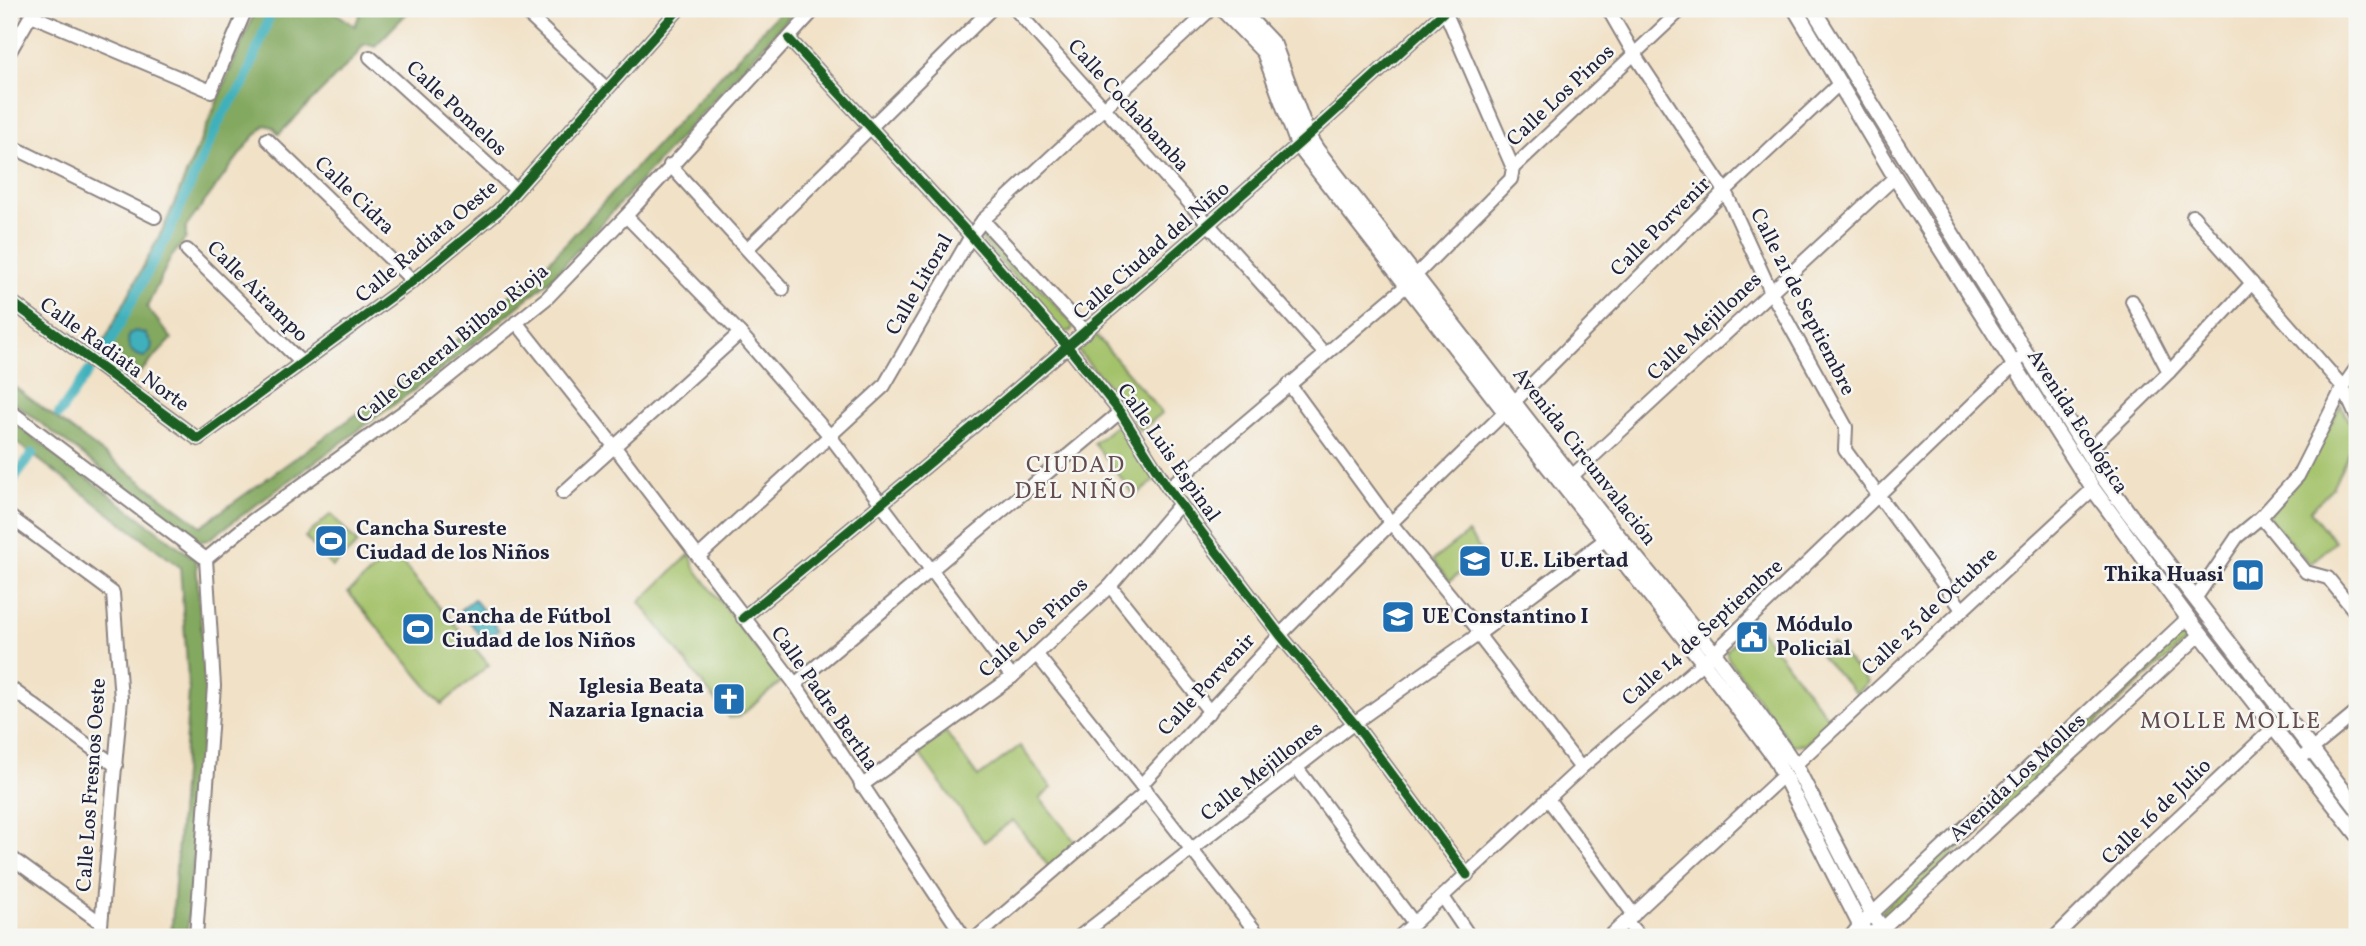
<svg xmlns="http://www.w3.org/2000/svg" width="2366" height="946" font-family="Vollkorn,serif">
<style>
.green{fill:#a4c26a;stroke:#637252;stroke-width:2}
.forest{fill:#83a85e;stroke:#52654c;stroke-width:2}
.water{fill:#41b1bc;stroke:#326a7c;stroke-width:2}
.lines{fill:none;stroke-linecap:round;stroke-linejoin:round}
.canal{stroke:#41b1bc;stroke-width:10}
.minor-casing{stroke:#8a8280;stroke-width:16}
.major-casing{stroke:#8a8280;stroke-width:18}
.minor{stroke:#fff;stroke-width:12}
.major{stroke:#fff;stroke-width:14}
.cycleway-casing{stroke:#f6f6f2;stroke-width:13}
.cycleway{stroke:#1b5e20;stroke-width:9}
.labels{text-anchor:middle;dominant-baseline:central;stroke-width:5;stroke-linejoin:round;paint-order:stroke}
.street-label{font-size:21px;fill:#22223b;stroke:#f6f6f2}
.poi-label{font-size:21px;font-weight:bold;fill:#22223b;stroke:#f6f6f2;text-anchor:start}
.neighbourhood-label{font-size:23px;letter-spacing:2px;fill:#644d4f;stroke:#f6f6f2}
</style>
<rect width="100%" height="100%" fill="#f6f6f2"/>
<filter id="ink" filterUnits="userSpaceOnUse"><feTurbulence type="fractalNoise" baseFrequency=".0143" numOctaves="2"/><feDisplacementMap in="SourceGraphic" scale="14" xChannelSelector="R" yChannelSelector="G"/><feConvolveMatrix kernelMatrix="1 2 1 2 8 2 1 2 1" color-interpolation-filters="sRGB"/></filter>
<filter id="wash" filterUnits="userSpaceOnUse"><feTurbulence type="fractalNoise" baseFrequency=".00686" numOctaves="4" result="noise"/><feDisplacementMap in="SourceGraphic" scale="28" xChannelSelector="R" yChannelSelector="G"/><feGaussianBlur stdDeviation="1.57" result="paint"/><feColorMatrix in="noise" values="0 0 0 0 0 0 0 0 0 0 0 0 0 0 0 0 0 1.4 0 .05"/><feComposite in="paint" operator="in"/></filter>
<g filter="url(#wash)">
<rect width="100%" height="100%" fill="#f1e1c6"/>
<g class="green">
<path d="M985 228 1074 325 1071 331 1063 332 980 238V233Z"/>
<path d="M1095 334 1162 413 1140 431 1127 407 1076 349Z"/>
<path d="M2341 405 2357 436 2332 488 2310 511 2335 542 2310 564 2269 518 2268 515 2302 476Z"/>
<path d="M1119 423 1158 478 1135 496 1094 443Z"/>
<path d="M331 514 358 544 332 567 305 537Z"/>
<path d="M1468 533 1484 555 1449 581 1433 560Z"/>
<path d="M394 553 489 665 442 704 348 592Z"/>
<path d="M690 554 695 568 781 682 739 717 729 718 640 602Z"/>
<path d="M1754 622 1830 720 1806 744 1792 745 1728 658 1726 651Z"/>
<path d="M2183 633 2188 639 1995 816 1990 811Z"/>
<path d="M1832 643 1868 682 1856 693 1820 655Z"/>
<path d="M946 732 978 777 1020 746 1052 788 1040 798 1076 843 1049 867 1013 820 984 842 918 752Z"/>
<path d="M1982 817 1987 823 1890 913 1883 914 1881 911Z"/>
</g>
<g class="forest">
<path d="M256 9H330L355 26 362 9H411L375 46 370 44 363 45 355 57 279 134 273 127 265 125 250 141 186 227V238L170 259 147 307 172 339 132 381 97 355 165 225Z"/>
<path d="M782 9H797L551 279 440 371 208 540 197 542 9 399V383L201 526 432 360 542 269Z"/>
<path d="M9 419 196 560 206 690 187 937H171L189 692 180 567 9 437Z"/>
</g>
<g class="water">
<path d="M135 331 145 333 152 344 151 351 145 357C131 355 126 347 129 334Z"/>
<path d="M474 599 499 630 485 641 460 610Z"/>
</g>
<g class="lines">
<g class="canal">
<path d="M105 352 168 234 222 115 245 82 272 9"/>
<path d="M59 414 89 371"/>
<path d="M9 486 33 453"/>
</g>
</g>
</g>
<g filter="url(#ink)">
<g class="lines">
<defs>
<g id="minor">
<path d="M522 9 606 88"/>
<path d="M1015 9 1325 354"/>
<path d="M1444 9 1513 168"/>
<path d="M1608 9 1634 54 1725 191 1771 292 1846 427 1845 450 1961 608"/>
<path d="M789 39 971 236 1068 347 1120 412 1168 488 1280 635 1354 723 1467 875"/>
<path d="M9 53 31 15 211 91 246 9"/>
<path d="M370 57 516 190"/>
<path d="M267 139 413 281"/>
<path d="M9 145 155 217"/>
<path d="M670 165 783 289"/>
<path d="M626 216 740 333 830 436 1012 677"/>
<path d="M2193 216 2343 387 2357 418"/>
<path d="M983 220 1086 332"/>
<path d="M747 249 991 9"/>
<path d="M187 250 301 362"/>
<path d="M1415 276 1511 179 1513 168 1682 9"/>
<path d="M9 300 198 439 413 281 498 211 679 9"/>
<path d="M2132 301 2169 372"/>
<path d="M516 322 614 446 795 684 964 937"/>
<path d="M1289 384 1391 523 1476 627 1483 641 1581 768"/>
<path d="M1514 402 1725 191 1840 83"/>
<path d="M9 410 206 559 214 686 196 937"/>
<path d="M2087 452 2169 372 2252 283"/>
<path d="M1572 476 1895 177"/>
<path d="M1168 488 1406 286"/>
<path d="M563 493 740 333"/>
<path d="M9 516 113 593 121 699 100 937"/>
<path d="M2261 517 2306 572 2328 578 2357 614"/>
<path d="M699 556 884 386 971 236 983 220 1211 9"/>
<path d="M206 559 253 520 421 399 547 298 626 216 815 9"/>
<path d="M1110 586 1210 712"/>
<path d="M2195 599 2237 537 2261 517 2298 476 2343 387 2357 367"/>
<path d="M743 618C983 421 1220 220 1447 9"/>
<path d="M1037 655 1141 785 1260 937"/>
<path d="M795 684 1120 412"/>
<path d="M9 687 116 766"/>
<path d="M2299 760 2357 712"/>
<path d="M1795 765 2093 489"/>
<path d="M1297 768 1414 923"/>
<path d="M1141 785 1280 635 1391 523 1505 412"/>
<path d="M861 786 1012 677 1110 586 1180 504"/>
<path d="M1548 799 1634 915"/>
<path d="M9 856 101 923"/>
<path d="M1443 897 1470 937"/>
<path d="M1627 922 1640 937"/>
<path d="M1874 931 1882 929 2201 634"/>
<path d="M977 937 1147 791"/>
<path d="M1079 937 1354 723 1479 634 1606 539"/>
<path d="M1399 937 1581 768 1714 653 2021 358"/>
<path d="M1609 937 1784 775"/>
<path d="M1850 937 1860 925 2188 618"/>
<path d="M2055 937 2140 853 2281 721"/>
</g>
<g id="major">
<path d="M1222 9 1264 52 1298 145 1505 412 1703 662 1775 758 1860 925 1869 937"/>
<path d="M1240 9 1274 45 1308 136 1317 150 1615 532 1714 653 1784 749 1795 765 1872 914 1889 937"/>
<path d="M1795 9 1895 177 2093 489 2188 618 2357 834"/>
<path d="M1813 9 2102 476 2128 512 2357 808"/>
</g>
</defs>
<use href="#minor" class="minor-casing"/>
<use href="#major" class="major-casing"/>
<use href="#minor" class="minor"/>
<use href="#major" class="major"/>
<defs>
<g id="cycleway">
<path d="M789 39 971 236 1068 347 1120 412 1168 488 1280 635 1354 723 1467 875"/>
<path d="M9 300 198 439 413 281 498 211 679 9"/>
<path d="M743 618C983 421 1220 220 1447 9"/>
</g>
</defs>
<use href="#cycleway" class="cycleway-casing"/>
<use href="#cycleway" class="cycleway"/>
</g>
</g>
<defs>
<symbol id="stadium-square" viewBox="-11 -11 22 22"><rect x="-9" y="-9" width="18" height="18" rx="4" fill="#1f6fb2" stroke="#f6f6f2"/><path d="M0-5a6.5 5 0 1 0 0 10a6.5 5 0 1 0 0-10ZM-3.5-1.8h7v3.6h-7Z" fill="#fff"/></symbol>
<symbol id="school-square" viewBox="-11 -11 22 22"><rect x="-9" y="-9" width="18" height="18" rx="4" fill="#1f6fb2" stroke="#f6f6f2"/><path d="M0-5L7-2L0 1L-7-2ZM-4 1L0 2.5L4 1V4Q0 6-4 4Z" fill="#fff"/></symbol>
<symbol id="library-square" viewBox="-11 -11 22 22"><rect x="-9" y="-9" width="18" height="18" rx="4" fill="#1f6fb2" stroke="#f6f6f2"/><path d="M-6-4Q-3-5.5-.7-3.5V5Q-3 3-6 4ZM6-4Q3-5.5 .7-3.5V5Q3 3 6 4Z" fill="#fff"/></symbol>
<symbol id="civic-square" viewBox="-11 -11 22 22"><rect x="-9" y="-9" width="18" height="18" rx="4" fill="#1f6fb2" stroke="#f6f6f2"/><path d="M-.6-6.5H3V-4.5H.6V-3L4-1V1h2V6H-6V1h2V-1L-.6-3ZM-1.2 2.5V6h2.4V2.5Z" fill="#fff"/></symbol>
<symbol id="church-square" viewBox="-11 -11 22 22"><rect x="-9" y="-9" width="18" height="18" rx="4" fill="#1f6fb2" stroke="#f6f6f2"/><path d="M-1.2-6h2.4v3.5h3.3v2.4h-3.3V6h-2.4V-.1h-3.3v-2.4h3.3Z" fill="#fff"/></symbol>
</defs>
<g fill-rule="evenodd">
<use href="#stadium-square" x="312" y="522" width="38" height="38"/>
<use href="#school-square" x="1456" y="542" width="38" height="38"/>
<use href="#library-square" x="2229" y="556" width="38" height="38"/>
<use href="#school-square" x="1379" y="598" width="38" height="38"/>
<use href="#stadium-square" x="399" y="610" width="38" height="38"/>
<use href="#civic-square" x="1733" y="618" width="38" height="38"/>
<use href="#church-square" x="710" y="680" width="38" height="38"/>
</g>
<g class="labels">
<g class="street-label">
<text transform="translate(1561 96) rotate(-43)">Calle Los Pinos</text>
<text transform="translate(1128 106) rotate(48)">Calle Cochabamba</text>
<text transform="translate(456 109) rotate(43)">Calle Pomelos</text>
<text transform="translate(354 196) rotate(44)">Calle Cidra</text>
<text transform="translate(1661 227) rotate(-45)">Calle Porvenir</text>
<text transform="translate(427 242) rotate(-40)">Calle Radiata Oeste</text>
<text transform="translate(1152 251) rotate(-41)">Calle Ciudad del Niño</text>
<text transform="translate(920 285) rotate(-60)">Calle Litoral</text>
<text transform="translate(257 292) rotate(45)">Calle Airampo</text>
<text transform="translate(1802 302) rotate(63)">Calle 21 de Septiembre</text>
<text transform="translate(1705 327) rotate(-43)">Calle Mejillones</text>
<text transform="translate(453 344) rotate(-39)">Calle General Bilbao Rioja</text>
<text transform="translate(114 355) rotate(36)">Calle Radiata Norte</text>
<text transform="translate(2077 422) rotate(57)">Avenida Ecológica</text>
<text transform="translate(1168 453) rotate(55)">Calle Luis Espinal</text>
<text transform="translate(1584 457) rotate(52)">Avenida Circunvalación</text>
<text transform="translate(1930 612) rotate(-43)">Calle 25 de Octubre</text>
<text transform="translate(1034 628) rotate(-42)">Calle Los Pinos</text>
<text transform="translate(1703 633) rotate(-42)">Calle 14 de Septiembre</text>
<text transform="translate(1207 685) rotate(-47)">Calle Porvenir</text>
<text transform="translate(824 699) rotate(55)">Calle Padre Bertha</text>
<text transform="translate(1262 772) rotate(-38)">Calle Mejillones</text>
<text transform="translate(2018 778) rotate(-43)">Avenida Los Molles</text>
<text transform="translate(92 785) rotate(-86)">Calle Los Fresnos Oeste</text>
<text transform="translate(2157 812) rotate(-44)">Calle 16 de Julio</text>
</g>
<g class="poi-label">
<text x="356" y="529">Cancha Sureste<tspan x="356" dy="24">Ciudad de los Niños</tspan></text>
<text x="1500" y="561">U.E. Libertad</text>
<text x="2224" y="575" text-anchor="end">Thika Huasi</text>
<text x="442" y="617">Cancha de Fútbol<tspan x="442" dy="24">Ciudad de los Niños</tspan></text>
<text x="1422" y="617">UE Constantino I</text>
<text x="1776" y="625">Módulo<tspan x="1776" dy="24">Policial</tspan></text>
<text x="704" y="687" text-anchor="end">Iglesia Beata<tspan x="704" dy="24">Nazaria Ignacia</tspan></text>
</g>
<g class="neighbourhood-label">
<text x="1076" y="466">CIUDAD<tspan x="1076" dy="26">DEL NIÑO</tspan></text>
<text x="2231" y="722">MOLLE MOLLE</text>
</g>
</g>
<rect width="2366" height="946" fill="none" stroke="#f6f6f2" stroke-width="35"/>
</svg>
